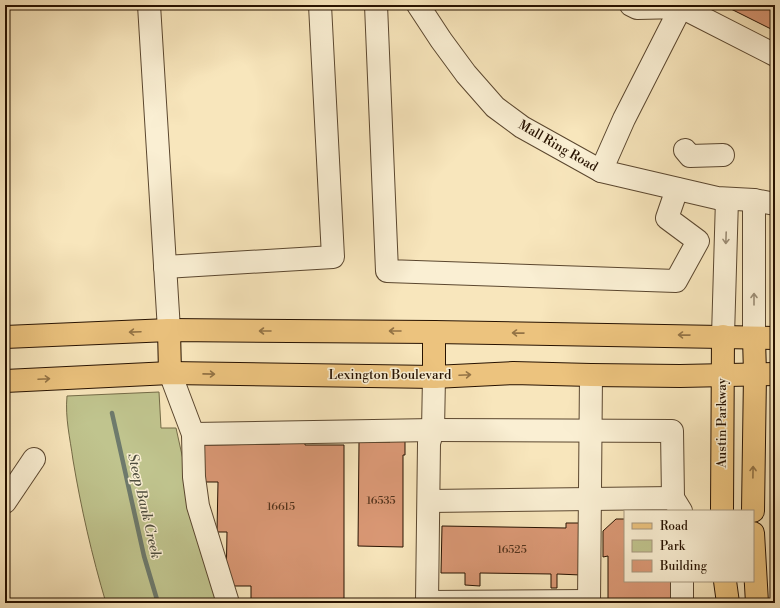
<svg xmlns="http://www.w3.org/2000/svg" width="780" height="608" font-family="'Libre Bodoni',serif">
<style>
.green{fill:#c0c48e;stroke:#746b47}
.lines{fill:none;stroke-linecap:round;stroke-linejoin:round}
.stream{stroke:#6e7a6c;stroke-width:4.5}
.building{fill:#da9875;stroke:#271200}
.minor-casing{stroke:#5b472f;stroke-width:24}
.major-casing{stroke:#271200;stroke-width:24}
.minor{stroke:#faefd3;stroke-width:22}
.major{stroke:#ecc37e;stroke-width:22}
.oneway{stroke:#9b8c74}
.oneway2{stroke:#937345}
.labels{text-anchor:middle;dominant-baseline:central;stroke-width:3;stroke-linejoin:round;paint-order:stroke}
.number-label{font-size:11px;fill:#54341d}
.street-label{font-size:13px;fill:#271200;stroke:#faefd3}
.water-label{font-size:14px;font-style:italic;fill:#504f3f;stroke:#faefd3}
</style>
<rect width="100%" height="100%" fill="#f8e6bc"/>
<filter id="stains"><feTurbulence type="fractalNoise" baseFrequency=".005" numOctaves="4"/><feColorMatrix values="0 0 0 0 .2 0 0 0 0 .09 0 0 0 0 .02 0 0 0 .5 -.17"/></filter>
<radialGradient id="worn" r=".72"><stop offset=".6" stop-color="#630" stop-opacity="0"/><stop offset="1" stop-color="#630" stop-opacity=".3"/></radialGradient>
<path class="green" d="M159 392 161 428H176L206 563 221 603H106C92 556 81 508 73 460 70 438 65 418 67 396Z"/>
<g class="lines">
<path class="stream" d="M112 413 144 556 158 603"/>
</g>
<g class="building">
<path d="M723 5H775V31Z"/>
<path d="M279 440 305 441V445H344V603H251V586H226L227 532H217L218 482H204V445L280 444Z"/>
<path d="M390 441H405V455H403V547L358 546 359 442H390Z"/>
<path d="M616 519H625V581H673V603H608V556L603 557V531Z"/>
<path d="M566 523H582L581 575 557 574V588H551V574L480 573V586L465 585V573H441L442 526 566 528Z"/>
</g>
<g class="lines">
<defs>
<g id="minor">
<path d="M149 5 169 330"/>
<path d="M376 5 387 271 676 281 698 241 667 218 677 189"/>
<path d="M418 5 441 40 466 74 495 107 522 127 601 171 717 198 754 200 775 204"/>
<path d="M682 5 681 7 775 55"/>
<path d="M685 150 690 156 723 155"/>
<path d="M601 171 624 119 681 7 637 8 631 5"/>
<path d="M165 267 333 257 320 5"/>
<path d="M723 336 727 199"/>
<path d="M754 338V200"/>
<path d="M170 373 193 434 194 477 198 506 228 603"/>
<path d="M434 377 433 430 429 443 427 602 589 601"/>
<path d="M193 434 433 430 672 431 673 498"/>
<path d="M429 501 673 498 681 511"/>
<path d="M5 502 34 459"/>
<path d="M682 581V603"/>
<path d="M589 603 591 375"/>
</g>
<g id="major">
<path d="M169 330 170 373"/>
<path d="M434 332V377"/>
<path d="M5 337 169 330 434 332 775 338"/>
<path d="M5 381 170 373 434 377 513 373 591 375 680 376 775 374"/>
<path d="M722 511 723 336"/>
<path d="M753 511 755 374 754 338"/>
<path d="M753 533 757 603"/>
<path d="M725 581 728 603"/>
</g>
</defs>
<use href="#minor" class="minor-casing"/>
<use href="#major" class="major-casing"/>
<use href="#minor" class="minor"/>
<use href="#major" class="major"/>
</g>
<defs><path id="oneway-shaft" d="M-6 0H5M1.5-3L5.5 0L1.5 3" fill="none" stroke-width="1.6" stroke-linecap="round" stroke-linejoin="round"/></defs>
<g class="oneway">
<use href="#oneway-shaft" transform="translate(726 238) rotate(92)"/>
<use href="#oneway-shaft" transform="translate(754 299) rotate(-90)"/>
</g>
<g class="oneway2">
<use href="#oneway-shaft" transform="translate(265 331) rotate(-180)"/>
<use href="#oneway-shaft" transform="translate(395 331) rotate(-180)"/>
<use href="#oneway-shaft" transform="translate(135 332) rotate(178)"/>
<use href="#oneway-shaft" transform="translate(518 333) rotate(-179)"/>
<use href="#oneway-shaft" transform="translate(684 335) rotate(-179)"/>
<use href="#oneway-shaft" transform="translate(209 374) rotate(1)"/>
<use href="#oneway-shaft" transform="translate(465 375) rotate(-3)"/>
<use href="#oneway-shaft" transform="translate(44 379) rotate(-3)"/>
<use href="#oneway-shaft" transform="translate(753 472) rotate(-89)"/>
</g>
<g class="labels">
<g class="number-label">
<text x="381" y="501">16535</text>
<text x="281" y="507">16615</text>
<text x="512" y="550">16525</text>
</g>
<g class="street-label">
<text transform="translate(558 146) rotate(30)">Mall Ring Road</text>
<text x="390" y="375">Lexington Boulevard</text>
<text transform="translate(722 423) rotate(-90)">Austin Parkway</text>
</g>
<g class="water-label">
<text transform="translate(144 506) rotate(77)">Steep Bank Creek</text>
</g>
</g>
<rect width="780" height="608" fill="none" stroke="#f8e6bc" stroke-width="20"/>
<rect x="6" y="6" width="768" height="596" fill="none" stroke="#271200" stroke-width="2"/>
<rect x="10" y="10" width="760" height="588" fill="none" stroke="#271200"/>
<rect x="624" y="510" width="130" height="72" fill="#faefd3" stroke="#a6977f"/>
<rect x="632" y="523" width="20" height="6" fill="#ecc37e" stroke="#a6977f"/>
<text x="660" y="530" font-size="12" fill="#271200">Road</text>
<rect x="632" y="540" width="20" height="12" fill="#c0c48e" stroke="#a6977f"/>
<text x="660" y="550" font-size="12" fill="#271200">Park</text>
<rect x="632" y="560" width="20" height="12" fill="#da9875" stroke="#a6977f"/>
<text x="660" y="570" font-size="12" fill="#271200">Building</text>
<rect width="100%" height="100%" filter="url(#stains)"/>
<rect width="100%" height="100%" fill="url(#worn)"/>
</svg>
